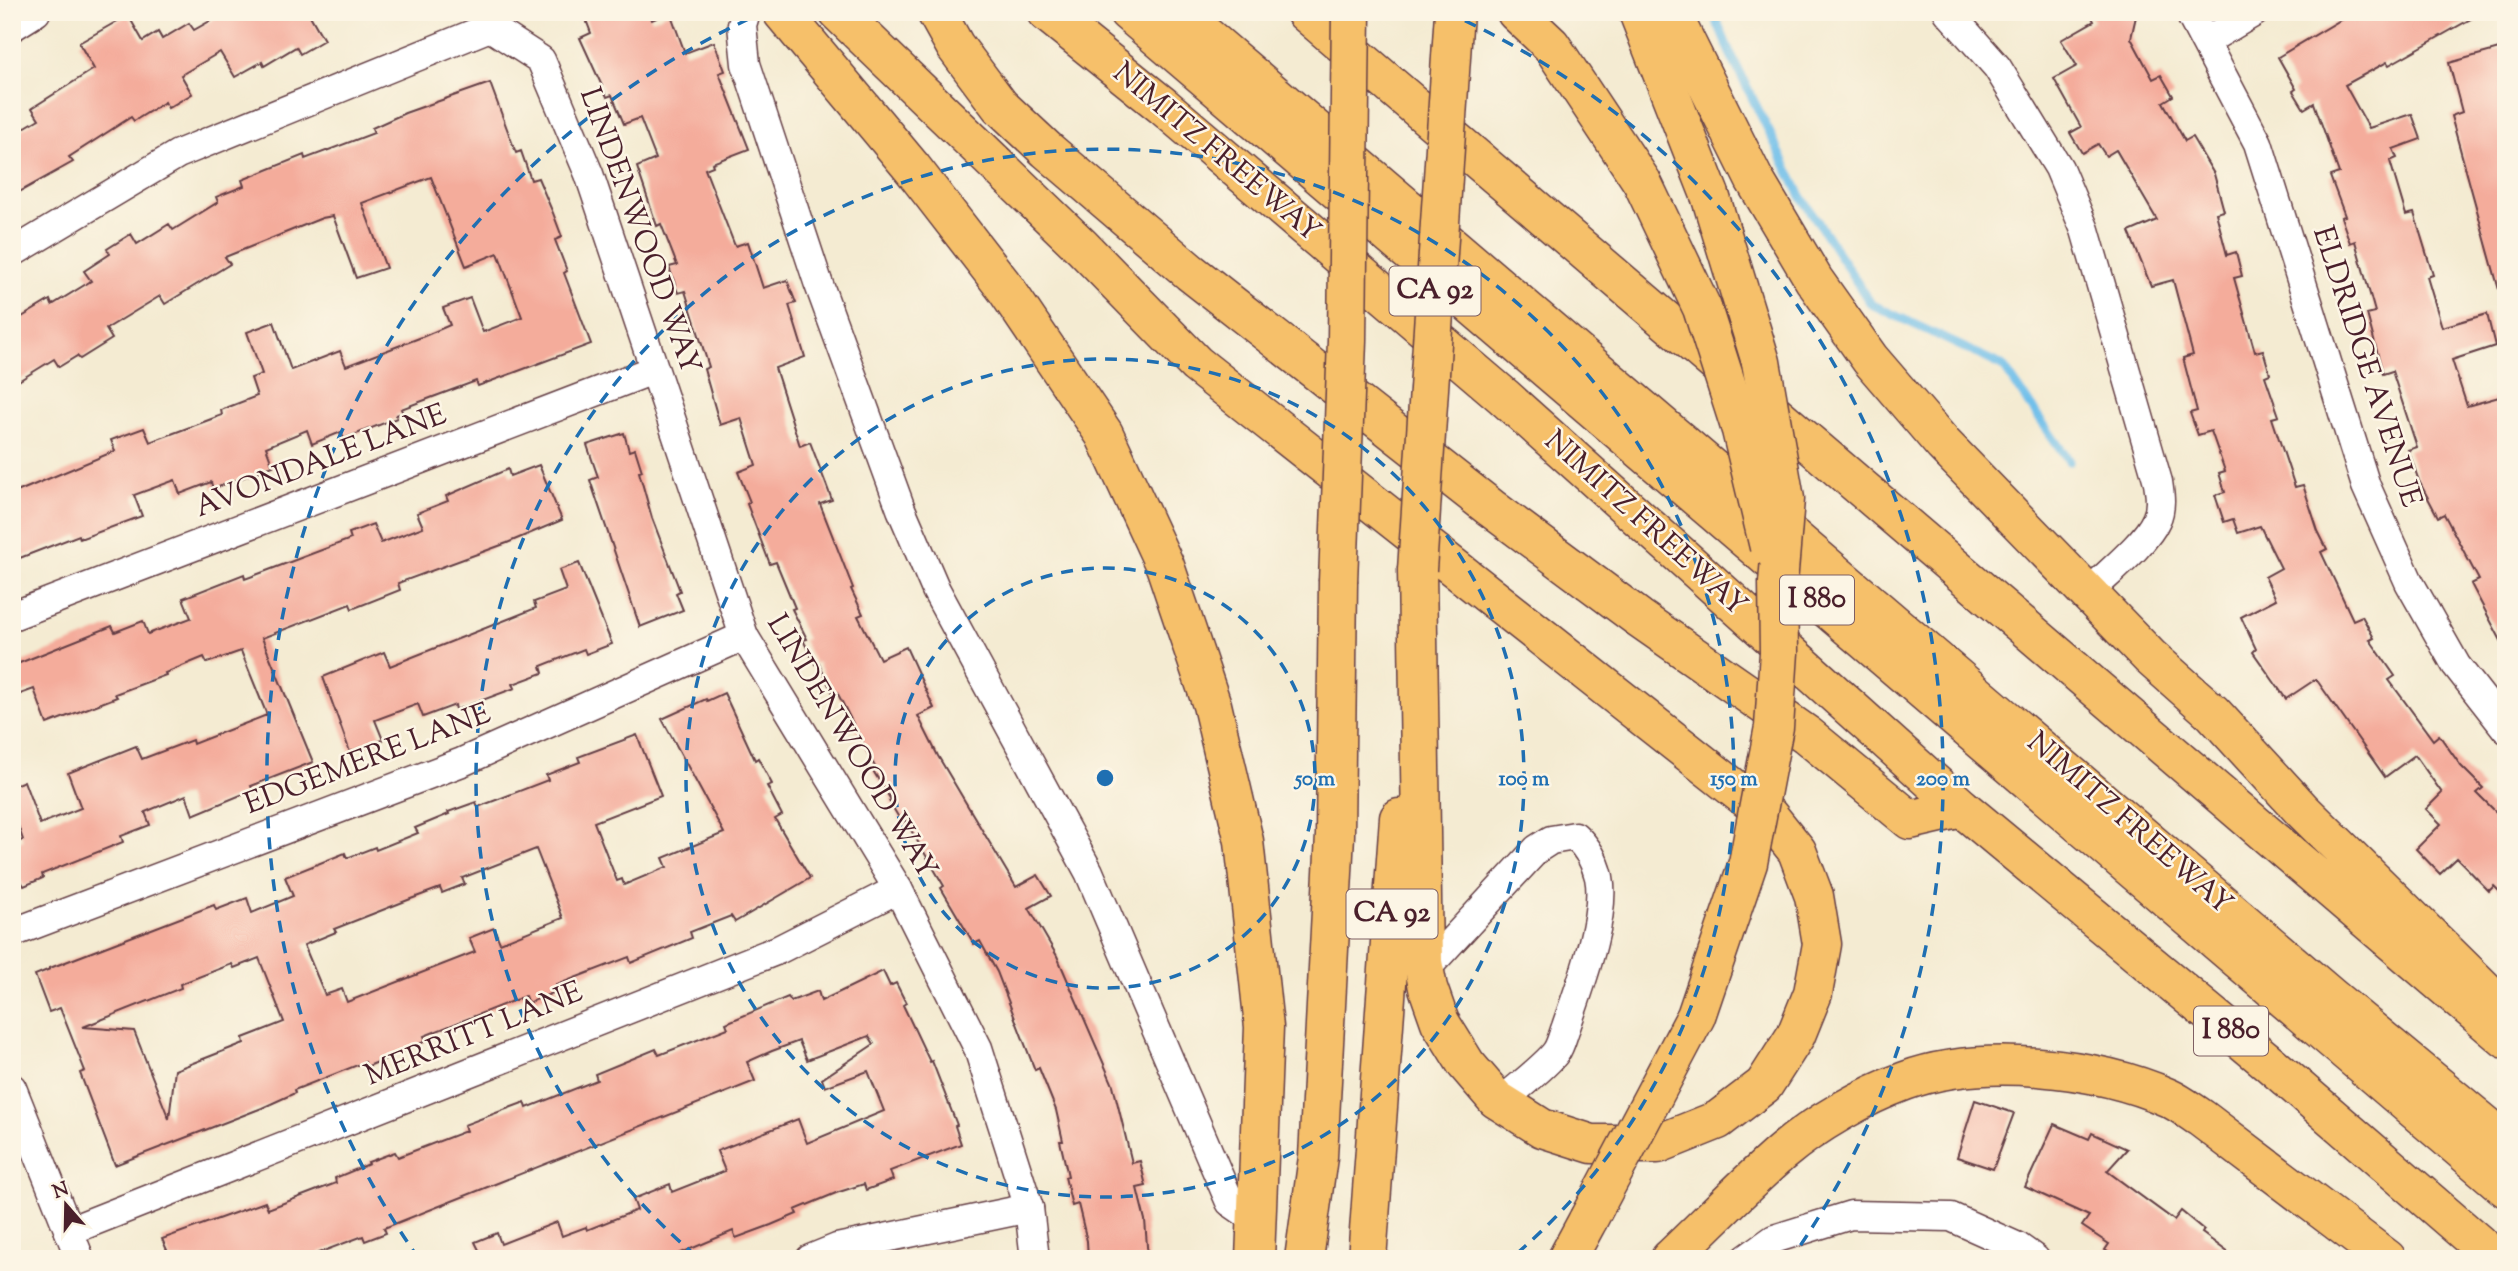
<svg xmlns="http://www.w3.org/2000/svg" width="2518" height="1271" font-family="'Sorts Mill Goudy',serif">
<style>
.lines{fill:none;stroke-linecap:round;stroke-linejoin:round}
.stream{stroke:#6fbfea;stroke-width:9}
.building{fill:#f4ac9b;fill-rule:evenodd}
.minor-casing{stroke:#643e44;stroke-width:31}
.highway-casing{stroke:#643e44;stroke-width:41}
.minor{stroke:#fff;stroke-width:28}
.highway{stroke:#f6c06b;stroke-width:38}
.highway-bridge-casing{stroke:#643e44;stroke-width:41;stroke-linecap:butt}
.highway-bridge{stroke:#f6c06b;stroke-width:38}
.ring{fill:none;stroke:#1f6fb2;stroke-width:3.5;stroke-dasharray:12 9}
.labels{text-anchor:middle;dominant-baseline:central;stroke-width:5;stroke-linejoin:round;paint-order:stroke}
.shield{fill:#fcf5e5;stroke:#7f5f63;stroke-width:2}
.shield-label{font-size:28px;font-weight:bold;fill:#4a1f2b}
.street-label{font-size:30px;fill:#4a1f2b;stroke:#fcf5e5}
.centre{fill:#1f6fb2;stroke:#fcf5e5;stroke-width:3.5}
.ring-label{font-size:21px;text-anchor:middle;font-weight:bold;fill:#1f6fb2;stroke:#fcf5e5;stroke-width:5;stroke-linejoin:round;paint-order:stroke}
</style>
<rect width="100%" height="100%" fill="#fcf5e5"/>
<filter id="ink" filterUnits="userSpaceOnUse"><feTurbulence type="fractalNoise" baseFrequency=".0143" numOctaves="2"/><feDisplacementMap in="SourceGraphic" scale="14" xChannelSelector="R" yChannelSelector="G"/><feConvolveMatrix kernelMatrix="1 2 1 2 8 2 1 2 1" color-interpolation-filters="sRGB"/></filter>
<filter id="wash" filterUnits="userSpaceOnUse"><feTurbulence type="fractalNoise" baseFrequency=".00686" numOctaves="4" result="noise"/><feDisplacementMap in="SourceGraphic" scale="28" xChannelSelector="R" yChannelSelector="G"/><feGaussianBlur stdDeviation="1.57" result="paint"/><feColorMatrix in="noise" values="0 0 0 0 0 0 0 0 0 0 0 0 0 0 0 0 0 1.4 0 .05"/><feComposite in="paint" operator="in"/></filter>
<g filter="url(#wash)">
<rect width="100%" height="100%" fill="#f4ebd2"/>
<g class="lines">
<path class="stream" d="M1713 12 1730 53 1801 196 1871 304 2003 366 2069 461"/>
</g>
<g id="blocks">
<g class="building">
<path d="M226 12H308L324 40 300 54 296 47 264 66 262 62 235 77 220 52 181 75 192 94 168 108 165 102 134 121 131 117 69 157 73 162 12 196V135L39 119 32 108 94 69 79 43 128 15 143 41 158 32 162 39 189 23 194 30Z"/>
<path d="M583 12H649L652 20 670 12 685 53 714 42 725 71 719 73 749 149 712 163 713 166 705 169 735 246 748 242 763 288 787 280 796 303 789 305 805 357 775 368 800 446 810 442 832 500 820 504 853 588 851 589 863 614 858 616 880 659 906 647 934 708 918 716 938 756 1016 887 1038 875 1051 896 1029 908 1057 956 1113 1085 1132 1163 1140 1161 1146 1186 1137 1188 1145 1220 1148 1259H1088L1087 1241 1078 1204 1072 1206 1065 1177 1068 1176 1060 1141H1063L1056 1110 1039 1068 1035 1070 997 972 980 941 974 944 941 888 944 886 905 820 902 823 889 801 891 800 872 769 875 767 837 692 833 694 818 662 815 664 803 640 807 639 792 609 795 608 776 562 770 564 747 504 750 502 738 472 756 465 741 418 720 425 704 369 709 367 698 332 685 291 678 293 669 267 677 265 661 224 657 226 637 167 656 159 640 118 624 124 612 95 607 97 580 38 591 33Z"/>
<path d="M2089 12H2137L2131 38 2153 79 2161 75 2173 96 2163 102 2185 141 2192 137 2214 174 2224 211 2216 213 2227 255 2236 252 2242 276 2234 278 2255 352 2263 350 2270 374 2265 376 2279 416 2272 418 2295 487 2303 485 2318 531 2327 549 2321 552 2353 620 2362 616 2374 638 2370 640 2395 676 2389 680 2433 740 2439 735 2461 766 2483 788 2477 793 2506 822V898L2494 886 2489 891 2457 858 2440 874 2416 849 2441 824 2426 809 2442 793 2415 755 2385 777 2316 679 2286 699 2253 652 2256 649 2241 617 2276 599 2265 577 2281 568 2260 526 2238 533 2233 519 2224 522 2215 495 2225 492 2219 473 2225 471 2211 431 2198 435 2190 413 2197 411 2183 358 2193 355 2173 280 2151 286 2129 232 2157 220 2116 150 2106 156 2098 144 2082 153 2070 133 2081 127 2054 79 2077 66 2061 40 2094 21Z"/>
<path d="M2354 12H2483L2389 65 2387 62 2345 85 2369 128 2412 114 2421 139 2393 149 2397 158 2390 161 2406 215 2414 213 2433 275 2427 277 2442 327 2487 314 2495 346 2452 360 2467 406 2506 395V650L2471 584 2479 580 2444 514 2438 517 2419 481 2408 450 2417 447 2392 371 2383 374 2367 314 2375 312 2355 241 2350 243 2341 217 2345 216 2330 176 2339 173 2314 103 2304 109 2293 91 2296 89 2278 57Z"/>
<path d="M2506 47V289L2499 290 2451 116 2462 112 2449 63Z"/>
<path d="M490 83 516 153 521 151 531 180 538 178 553 213 562 237 555 240 567 271 564 273 591 344 478 386 476 381 433 397 401 409 403 413 396 415 397 418 344 439 341 432 312 444 307 430 266 447 273 466 213 489 211 482 180 494 175 480 134 495 142 516 80 539 79 535 12 561V494L115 451 111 440 144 428 150 442 222 415 221 410 257 396 251 378 262 374 247 332 274 322 291 370 340 351 346 366 422 337 450 325 443 308 470 298 483 332 522 317 498 253 466 266 431 177 362 203 386 268 356 278 333 216 322 218 225 257 230 264 165 304 160 296 106 329 112 339 80 359 77 356 59 367 54 359 12 385V323L50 300 52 305 91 281 84 271 110 254 107 249 131 234 137 244 169 224 173 230 218 202 216 197 244 186 242 180 304 155 305 159 374 133 372 128 405 113Z"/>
<path d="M624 433 629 451 635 449 642 471 639 472 652 518 680 591 676 593 683 610 640 627 590 480 598 477 587 445Z"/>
<path d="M539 465 562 520 507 543 398 583 400 590 352 609 350 604 262 638 313 762 251 786 253 790 193 815 186 795 145 812 150 825 121 836 123 842 42 874 43 878 24 886 21 881 12 885V844L23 840 12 808V786L24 781 40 824 81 808 68 773 136 746 142 759 192 740 193 744 267 715 241 651 207 663 204 657 165 673 166 675 115 694 117 697 47 724 34 689 12 697V666L112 626 115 632 143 621 148 634 191 618 183 598 244 574 245 579 351 539 349 533 373 524 381 543 423 527 417 513 448 501 446 496 508 469 510 476Z"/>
<path d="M579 563 612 644 586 654 584 649 541 666 543 673 513 684 515 688 456 710 455 705 423 717 418 704 375 720 383 740 350 752 323 677 384 652 390 666 536 608 534 602 566 590 559 570Z"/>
<path d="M724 693 755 760 758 758 772 784 767 786 782 815 775 819 810 878 735 922 731 916 690 932 692 938 631 963 629 957 556 985 558 991 528 1003 525 996 424 1036 426 1041 392 1056 366 1067 365 1062 294 1090 295 1093 262 1108 115 1165 80 1073 85 1071 60 1008 49 1012 35 975 50 969V968L214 905 216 910 247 898 252 913 293 896 285 877 345 853 347 858 375 847 376 850 418 833 415 828 449 814 448 812 476 802 478 807 548 780 546 775 580 762 578 757 637 735 661 796 594 822 617 881 622 879 624 885 667 867 663 858 724 833 662 719 706 699 707 701ZM536 849 563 918 500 943 494 928 469 938 475 952 347 1002 342 989 325 995 304 945 336 932 334 929 408 900 440 888 442 893 465 884 462 878ZM259 958 284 1022 243 1038 244 1043 175 1070 169 1119 134 1031 83 1027 181 988 180 984 232 964 234 968Z"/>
<path d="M883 971 890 986 896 983 906 1003 903 1005 930 1062 932 1061 957 1125 955 1126 961 1144 890 1171 893 1180 866 1190 864 1184 836 1193 795 1210 797 1214 771 1225 736 1238 733 1231 667 1259 467 1257 480 1252 475 1242 497 1233 501 1244 557 1222 562 1236 586 1227 587 1230 637 1210 633 1199 670 1184 672 1192 725 1171 717 1151 798 1119 807 1143 884 1111 868 1071 825 1087 822 1079 874 1044 869 1036 807 1060 799 1041 772 1051 747 1062 755 1081 384 1228 386 1233 365 1241 363 1236 318 1253 320 1259H171L162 1239 265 1202 268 1209 336 1183 335 1178 369 1164 368 1162 395 1152 398 1157 466 1131 464 1125 525 1102 527 1108 597 1080 595 1074 656 1049 659 1055 728 1028 726 1023 788 997 791 1001 818 991 821 1001Z"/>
<path d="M1975 1100 2014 1113 1993 1169 1957 1157Z"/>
<path d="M2054 1124 2089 1139 2092 1133 2127 1149 2107 1171 2174 1220 2181 1211 2204 1230 2202 1233 2237 1259H2118L2105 1250 2109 1244 2082 1226 2089 1216 2025 1187Z"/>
</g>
</g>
</g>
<g filter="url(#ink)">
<use href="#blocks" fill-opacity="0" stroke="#643e44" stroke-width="2"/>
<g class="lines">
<defs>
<g id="minor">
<path d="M485 12 490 27 541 60 589 174 744 636 898 889 978 1048 1029 1208 1035 1259"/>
<path d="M746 12 742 25 746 64 818 282 901 509 936 590 1089 872 1230 1202 1256 1220"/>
<path d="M1948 12 1997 67 2059 168 2085 230 2158 482C2160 495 2162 508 2156 520 2146 543 2106 575 2088 593"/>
<path d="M2189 12 2258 143 2366 486 2409 582 2456 665 2506 729"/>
<path d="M12 27 36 12"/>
<path d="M2206 41 2255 12"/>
<path d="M12 253 178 154 490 27"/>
<path d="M12 616 653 370"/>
<path d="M12 933 462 762 744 636"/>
<path d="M1425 970 1537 849 1551 840 1575 836C1587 847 1595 860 1599 877 1607 916 1579 989 1566 1027 1563 1034 1561 1045 1556 1052 1546 1066 1515 1089 1501 1102"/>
<path d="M12 1088 80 1259"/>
<path d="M69 1231 778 950 898 889"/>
<path d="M810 1259 837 1248 1029 1208"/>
<path d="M1746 1259 1774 1239 1851 1215 1951 1217 2018 1247 2035 1259"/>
</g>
<g id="highway">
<path d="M782 12 913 169 1006 289 1104 434 1165 566 1212 705 1244 841 1264 1027 1255 1259"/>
<path d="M838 12 1082 247 1196 364 1769 816 1797 851 1814 896 1822 944 1813 993 1796 1035 1764 1085 1718 1120 1658 1144H1592L1542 1128 1496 1099 1466 1064 1440 1022 1428 988 1423 962 1417 570"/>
<path d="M936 12 955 46 1000 106 1047 150 1190 272 1491 508 1639 618 1807 735 1910 820 1962 808"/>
<path d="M1046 12 1163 106 1503 396 1962 808 2268 1062 2496 1259"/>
<path d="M1128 12 2506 1188"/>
<path d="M1178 12 2331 997 2506 1142"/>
<path d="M1305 12 2506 1039"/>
<path d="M1516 12 1551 45 1642 182"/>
<path d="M1638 12 1710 195"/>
<path d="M1671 12 1754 179 1814 280 1870 359 1943 444 2150 657 2213 713 2302 810 2492 997"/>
<path d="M1304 1259 1318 1157 1335 835 1338 582"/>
<path d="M1367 1259 1399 818"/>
<path d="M1567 1259 1588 1220"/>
<path d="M1670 1259C1707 1224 1743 1186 1781 1153 1815 1124 1864 1096 1905 1081 1980 1053 2097 1066 2169 1098 2180 1103 2190 1111 2201 1118L2387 1259"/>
</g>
</defs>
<use href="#minor" class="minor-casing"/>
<use href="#highway" class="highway-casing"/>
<use href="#minor" class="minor"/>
<use href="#highway" class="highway"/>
<defs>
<g id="highway-bridge">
<path d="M1642 182 1702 308 1741 430 1769 547"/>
<path d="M1417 570 1454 12"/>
<path d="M1338 582 1347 340 1351 12"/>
<path d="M1588 1220 1696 1016 1748 863 1774 727 1779 652 1778 583 1785 499 1761 362 1710 195"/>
</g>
</defs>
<use href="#highway-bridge" class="highway-bridge-casing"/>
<use href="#highway-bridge" class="highway-bridge"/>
</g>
</g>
<g class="ring">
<circle cx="1105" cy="778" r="210"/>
<circle cx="1105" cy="778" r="419"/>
<path d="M696 1256A629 629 0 1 1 1514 1256"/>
<path d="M419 1259A838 838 0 0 1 764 12M1446 12A838 838 0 0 1 1791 1259"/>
</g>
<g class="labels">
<g class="shield">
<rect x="1389.5" y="266.5" width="91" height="49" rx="5"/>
<rect x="1780" y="575.5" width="74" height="49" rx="5"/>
<rect x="1346.5" y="889.5" width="91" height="49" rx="5"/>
<rect x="2194" y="1006.5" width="74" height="49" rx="5"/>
</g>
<g class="shield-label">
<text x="1435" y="291">CA 92</text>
<text x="1817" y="600">I 880</text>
<text x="1392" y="914">CA 92</text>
<text x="2231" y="1031">I 880</text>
</g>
<g class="street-label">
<text transform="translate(1216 153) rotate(40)">NIMITZ FREEWAY</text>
<text transform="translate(639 231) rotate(70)">LINDENWOOD WAY</text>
<text transform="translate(2366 367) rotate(72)">ELDRIDGE AVENUE</text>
<text transform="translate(321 462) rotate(-21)">AVONDALE LANE</text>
<text transform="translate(1645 524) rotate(42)">NIMITZ FREEWAY</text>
<text transform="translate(851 747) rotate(59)">LINDENWOOD WAY</text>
<text transform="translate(368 760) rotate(-21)">EDGEMERE LANE</text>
<text transform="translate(2129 824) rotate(41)">NIMITZ FREEWAY</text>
<text transform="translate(474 1035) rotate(-22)">MERRITT LANE</text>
</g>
</g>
<circle cx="1105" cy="778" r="10" class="centre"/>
<g class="ring-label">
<text x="1315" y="785">50 m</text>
<text x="1524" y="785">100 m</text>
<text x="1734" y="785">150 m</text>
<text x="1943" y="785">200 m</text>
</g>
<rect width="2518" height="1271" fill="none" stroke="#fcf5e5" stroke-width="42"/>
<g transform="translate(66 1205) rotate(340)" stroke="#fcf5e5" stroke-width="5" paint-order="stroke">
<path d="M0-5L12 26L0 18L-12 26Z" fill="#4a1f2b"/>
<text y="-10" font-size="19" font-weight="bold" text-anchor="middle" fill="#4a1f2b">N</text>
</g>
</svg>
